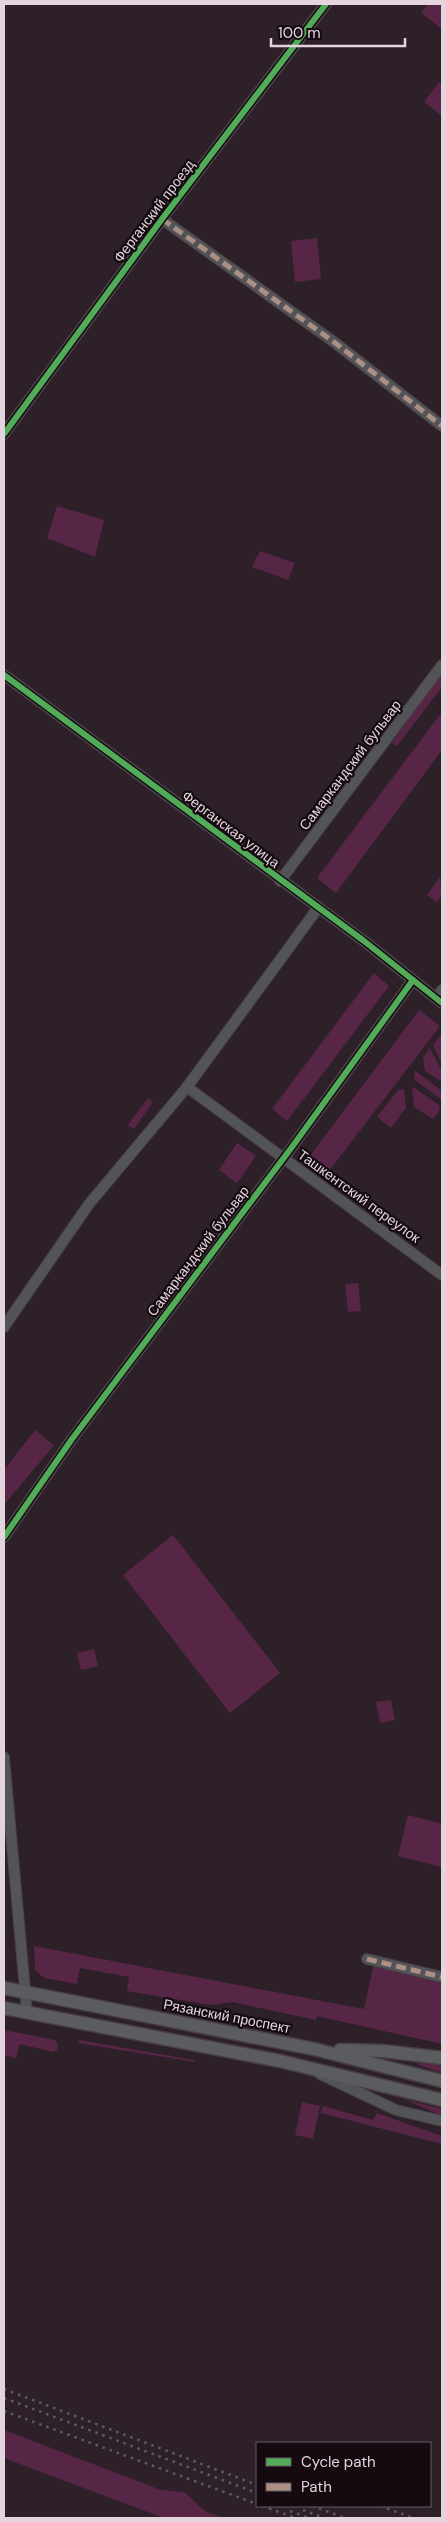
<svg xmlns="http://www.w3.org/2000/svg" width="446" height="2522" font-family="'DM Sans',sans-serif">
<style>
.green{fill:#572646}
.lines{fill:none;stroke-linecap:round;stroke-linejoin:round}
.minor-casing{stroke:#493e44;stroke-width:12}
.major-casing{stroke:#493e44;stroke-width:15}
.minor{stroke:#525457;stroke-width:10}
.major{stroke:#5b5c60;stroke-width:12}
.rail{stroke:#5f5c5f;stroke-width:2.5;stroke-dasharray:2.5 5;stroke-linecap:butt}
.quiet{stroke:#ac8f84;stroke-width:5;stroke-dasharray:10 5;stroke-linecap:butt}
.cycleway-casing{stroke:#140a10;stroke-width:9}
.cycleway{stroke:#51ab58;stroke-width:6}
.labels{text-anchor:middle;dominant-baseline:central;stroke-width:4.5;stroke-linejoin:round;paint-order:stroke}
.street-label{font-size:14px;fill:#e4d4dd;stroke:#140a10}
</style>
<rect width="100%" height="100%" fill="#2d2028"/>
<g class="green">
<path d="M428 4H442V29L421 13Z"/>
<path d="M439 82 442 84V116L424 102Z"/>
<path d="M317 238 321 279 295 282 291 241Z"/>
<path d="M57 506 104 520 95 557 47 538Z"/>
<path d="M260 551 295 563 288 580 252 567Z"/>
<path d="M442 672V687L397 746 392 743Z"/>
<path d="M442 712V750L336 893 317 878Z"/>
<path d="M440 877 442 895 437 902 427 895Z"/>
<path d="M374 973 389 986 287 1121 272 1109Z"/>
<path d="M419 1010 440 1026 329 1171 310 1156Z"/>
<path d="M442 1033V1065L433 1045Z"/>
<path d="M430 1048 442 1071V1082L425 1071 423 1057Z"/>
<path d="M414 1070 442 1091V1100L415 1080Z"/>
<path d="M412 1088H415L439 1105 440 1110 433 1119 414 1107Z"/>
<path d="M404 1089 406 1108 391 1128 377 1117 398 1090Z"/>
<path d="M148 1098 153 1102 134 1129 128 1125Z"/>
<path d="M237 1143 256 1156 237 1183 219 1170Z"/>
<path d="M358 1283 361 1311 348 1312 345 1284Z"/>
<path d="M35 1430 54 1445 4 1505V1470Z"/>
<path d="M173 1535 280 1673 230 1713 123 1575Z"/>
<path d="M94 1649 98 1666 81 1670 77 1653Z"/>
<path d="M391 1700 395 1720 380 1723 376 1702Z"/>
<path d="M408 1815 442 1824V1867L398 1856Z"/>
<path d="M34 1946 364 2009 374 1963 442 1979V2044L317 2016 316 2020 232 2002 211 2005 127 1991 129 1977 80 1968 77 1984 44 1978 35 1970Z"/>
<path d="M4 2030 55 2040 58 2044 57 2050 53 2052 20 2044 16 2058 4 2055Z"/>
<path d="M79 2040 194 2060 195 2062 78 2043Z"/>
<path d="M423 2062 442 2066V2073L416 2064Z"/>
<path d="M406 2100 442 2109V2116Z"/>
<path d="M302 2102 320 2106 313 2139 295 2135Z"/>
<path d="M323 2106 373 2120 377 2113 442 2136V2144L321 2113Z"/>
<path d="M4 2430 161 2490 184 2492 205 2511 224 2518H164L4 2458Z"/>
</g>
<g class="lines">
<defs>
<g id="minor">
<path d="M162 219 334 342 442 426"/>
<path d="M4 434 162 219 326 4"/>
<path d="M4 675 364 941 442 1003"/>
<path d="M280 881 442 665"/>
<path d="M436 998 442 990"/>
<path d="M187 1087 442 1275"/>
<path d="M4 1327 89 1204 187 1087 318 908"/>
<path d="M4 1537 72 1439 292 1147 413 980"/>
<path d="M4 1757 27 2012"/>
<path d="M367 1959 442 1977"/>
<path d="M320 2074 396 2110 442 2121"/>
</g>
<g id="major">
<path d="M4 1988 314 2049 442 2081"/>
<path d="M4 2008 280 2061 442 2100"/>
<path d="M340 2050 383 2051 442 2058"/>
</g>
</defs>
<use href="#minor" class="minor-casing"/>
<use href="#major" class="major-casing"/>
<use href="#minor" class="minor"/>
<use href="#major" class="major"/>
<g class="rail">
<path d="M4 2389 257 2485"/>
<path d="M4 2398 257 2493"/>
<path d="M4 2411 257 2504"/>
<path d="M262 2506 296 2518"/>
<path d="M312 2506 345 2518"/>
<path d="M380 2506 413 2518"/>
<path d="M303 2510 324 2518"/>
<path d="M290 2511 309 2518"/>
</g>
<g class="quiet">
<path d="M162 219 334 342 442 426"/>
<path d="M367 1959 442 1977"/>
</g>
<defs>
<g id="cycleway">
<path d="M4 434 162 219 326 4"/>
<path d="M4 675 364 941 442 1003"/>
<path d="M4 1537 72 1439 292 1147 413 980"/>
</g>
</defs>
<use href="#cycleway" class="cycleway-casing"/>
<use href="#cycleway" class="cycleway"/>
</g>
<g class="labels">
<g class="street-label">
<text transform="translate(154 211) rotate(-53)">Ферганский проезд</text>
<text transform="translate(350 765) rotate(-53)">Самаркандский бульвар</text>
<text transform="translate(231 829) rotate(37)">Ферганская улица</text>
<text transform="translate(359 1196) rotate(36)">Ташкентский переулок</text>
<text transform="translate(198 1251) rotate(-53)">Самаркандский бульвар</text>
<text transform="translate(227 2016) rotate(11)">Рязанский проспект</text>
</g>
</g>
<rect width="446" height="2522" fill="none" stroke="#e4d4dd" stroke-width="10"/>
<rect x="256" y="2442" width="175" height="65" fill="#140a10" stroke="#675b62"/>
<rect x="266" y="2458" width="25" height="8" fill="#51ab58" stroke="#675b62"/>
<text x="301" y="2467" font-size="15" fill="#e4d4dd">Cycle path</text>
<rect x="266" y="2483" width="25" height="8" fill="#ac8f84" stroke="#675b62"/>
<text x="301" y="2492" font-size="15" fill="#e4d4dd">Path</text>
<path d="M271 38v8h134v-8" fill="none" stroke="#e4d4dd" stroke-width="2.5"/>
<text x="278" y="38" font-size="15" fill="#e4d4dd" stroke="#140a10" stroke-width="4" paint-order="stroke">100 m</text>
</svg>
